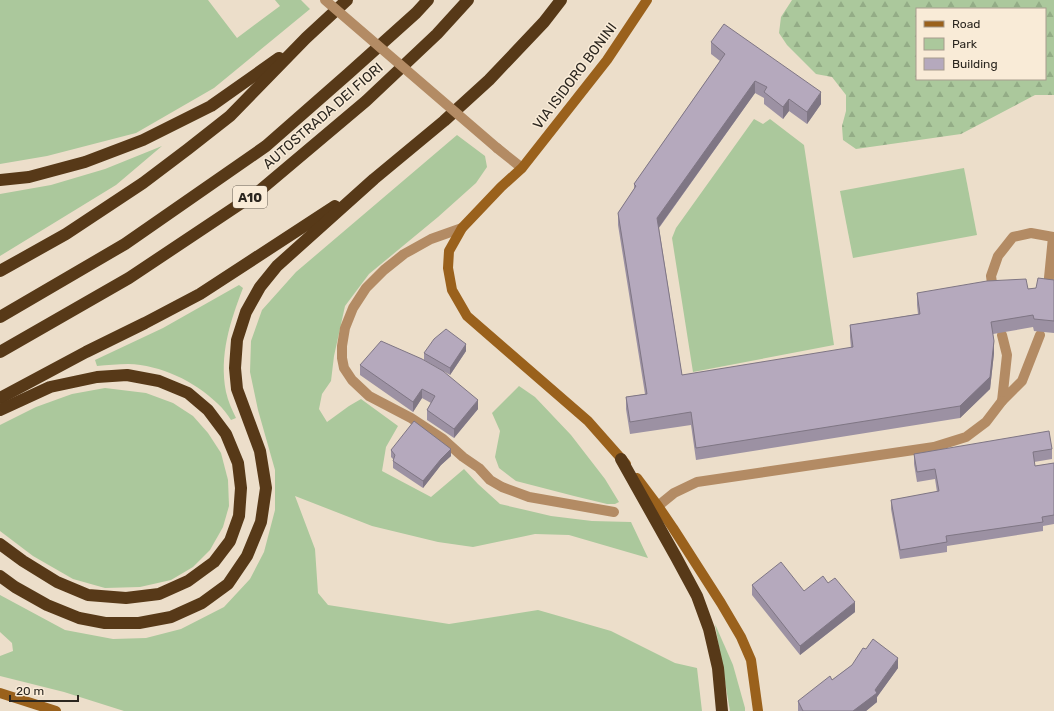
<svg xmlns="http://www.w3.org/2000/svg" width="1054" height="711" font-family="Rubik,sans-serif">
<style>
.green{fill:#abc89c}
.forest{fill:url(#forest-firs);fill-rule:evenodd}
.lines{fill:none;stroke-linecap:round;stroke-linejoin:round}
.lane{stroke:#b38b64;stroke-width:10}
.street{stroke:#b38b64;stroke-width:10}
.secondary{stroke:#9a611c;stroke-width:10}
.highway{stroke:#573918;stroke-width:12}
.street-bridge{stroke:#b38b64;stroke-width:10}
.wall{fill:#9c91a3}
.shaded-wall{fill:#7f7684}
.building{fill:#b5a9bd;stroke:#7f7684}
.labels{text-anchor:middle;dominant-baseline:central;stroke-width:3;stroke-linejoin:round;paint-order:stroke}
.shield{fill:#f9ebd7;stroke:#696156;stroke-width:1}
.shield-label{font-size:13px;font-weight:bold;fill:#2b261f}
.street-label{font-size:14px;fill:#2b261f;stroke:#f9ebd7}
</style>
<defs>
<pattern id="forest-firs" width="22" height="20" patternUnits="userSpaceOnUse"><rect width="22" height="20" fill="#abc89c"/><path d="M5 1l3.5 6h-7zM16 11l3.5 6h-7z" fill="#93ac86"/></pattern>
</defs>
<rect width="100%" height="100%" fill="#ecdeca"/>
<g class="green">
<path d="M0 0H208L237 38 280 6 275 0H301L310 9 214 88 136 133 47 156 0 164Z"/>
<path d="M754 119 763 124 770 119 804 145 834 345 693 372 672 238 676 228Z"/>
<path d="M457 135 485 156 487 167 476 183 438 217 369 274 345 306 334 356 331 381 322 394 319 409 327 422 349 406 361 399 398 426 386 447 382 471 431 497 464 469 478 484 500 504 551 516 592 521 631 522 648 558 569 535 535 534 473 547 438 542 372 526 295 496 315 549 318 593 328 605 449 624 538 610 611 631 675 663 697 668 702 711H124L64 692 0 676V656L13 651 12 643 0 632V595L65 630 113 639 146 638 181 629 224 607 250 579 264 552 275 510V470L258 410 250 372 251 341 262 310 296 272Z"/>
<path d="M162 146 116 185 0 256V194L51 185 105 169Z"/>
<path d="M964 168 977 235 853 258 840 191Z"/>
<path d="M239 285 243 288C230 322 219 355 226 392 228 401 232 410 236 418L231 420C227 414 223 408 217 403 194 381 161 365 128 364 118 364 107 365 97 366L95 360 163 328Z"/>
<path d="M519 386 535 397 571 435 605 479 619 502 615 504H607L574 496 516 481 499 468 495 457 500 431 492 413Z"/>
<path d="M105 388 146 393 173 403 193 416 208 433 221 453 228 480 229 506 223 527 210 550 193 567 171 580 140 587 105 588 73 579 33 556 0 531V425L36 407 72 394Z"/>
<path d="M715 624 733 665 745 708V711H730Z"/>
</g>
<path class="forest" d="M792 0H1054V95H1035L961 134 856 149 843 140 842 126 846 111V95L832 77 816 74 787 45 779 33 781 17ZM917 9H1045V79H917Z"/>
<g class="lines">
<path class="lane" d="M462 228 431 239 404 254 384 270 366 288 353 308 345 328 342 346V358L344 368 352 380 369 396 411 418 443 439 463 457 479 468 490 480 502 487 529 497 614 512"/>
<g class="street">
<path d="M497 148 522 168"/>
<path d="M993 290 991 276 998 256 1013 237 1031 233 1053 237 1048 288"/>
<path d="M1002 335 1007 355 1002 401 1022 381 1040 335"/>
<path d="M658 506 674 493 697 482 934 447 966 437 986 422 1002 401"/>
</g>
<g class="secondary">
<path d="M626 464 588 421 467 316 452 290 448 268 449 251 462 228 501 187 522 168 607 60 647 0"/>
<path d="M637 478 658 506 673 528 721 603 741 637 751 660 758 711"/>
<path d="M0 693 56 711"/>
</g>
<g class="highway">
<path d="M0 180 29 177 85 162 143 140 211 106 279 58"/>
<path d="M0 271 66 234 143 183 188 149 230 116 306 38 347 0"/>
<path d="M0 317 125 244 266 146 348 74 416 13 428 0"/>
<path d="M0 352 129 278 258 192 366 101 437 34 468 0"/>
<path d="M0 398 86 352 145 323 200 294 335 206"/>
<path d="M0 410 50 387 97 377 127 375 159 381 188 393 208 410 226 434 238 463 241 488 239 516 230 541 214 562 188 581 159 594 126 598 88 595 57 582 23 561 0 544"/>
<path d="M621 459 676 557 697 596 709 629 718 668 722 711"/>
<path d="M0 576 15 587 47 605 79 618 105 623H139L171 617 202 603 228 584 247 556 261 522 266 488 260 451 237 389 235 368 237 340 246 312 260 287 277 266 374 179 444 121 489 80 544 22 561 0"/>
</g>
<path class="street-bridge" d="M325 0 497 148"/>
</g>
<g class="wall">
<path d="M711 42 821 104 807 124 789 111 783 119 764 104V98L755 93 659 228 682 375 851 348 850 337V325L918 314 917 305V293L1028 289 1036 288 1054 280V333L1034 331 1033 327 993 334 994 353 990 389 960 418 696 460 691 425 630 434 626 409V397L645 394 618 225V213L634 189V184L720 61 711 54Z"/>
<path d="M466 351 450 375 424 360V353Z"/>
<path d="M360 365 478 409 454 438 427 420V410L431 403 422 398 413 412 360 375Z"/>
<path d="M1052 449V459L1034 462 1035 466 1054 463V524L1043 526V531L947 546V552L900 559 891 509V500L937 492 935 479 917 482 914 464V454Z"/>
<path d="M391 450 451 456 441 465 423 488 393 468V459L391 457Z"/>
<path d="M828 583 855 612 800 655 752 595V585L804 591Z"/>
<path d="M852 665 898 668 877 697V702L866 711H798V701L832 680Z"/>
</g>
<g class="shaded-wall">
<path d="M755 81V93L657 230V218Z"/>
<path d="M821 92V104L807 124V112Z"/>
<path d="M789 99V111L783 119V107Z"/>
<path d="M994 341V353L990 389 960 418V406Z"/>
<path d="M466 344V351L450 375V368Z"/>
<path d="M422 389V398L413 412V402Z"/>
<path d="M478 400V409L454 438V429Z"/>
<path d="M451 449V456L441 465 423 488V481L441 459Z"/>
<path d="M855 602V612L800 655V646Z"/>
<path d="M898 658V668L877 697V702L866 711H853L875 690Z"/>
</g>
<g class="building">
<path d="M724 24 821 92 807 112 789 99 783 107 764 92 767 87 755 81 657 218 682 375 853 347 850 325 920 314 917 293 987 281 1026 279 1028 289 1036 288 1038 278 1054 280V321L1034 319 1033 315 991 322 994 341 990 377 960 406 696 448 691 412 630 422 626 397 647 394 618 213 636 186 634 184 725 54 711 42Z"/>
<path d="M446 329 466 344 450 368 424 353 434 339Z"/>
<path d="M381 341 422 359 443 371 478 400 454 429 427 410 435 396 422 389 413 402 360 365Z"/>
<path d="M414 421 451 449 441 459 423 481 393 461 395 455 391 450Z"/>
<path d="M1049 431 1052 449 1033 452 1035 466 1054 463V515L1042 517 1043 522 946 536 947 542 900 550 891 500 939 491 935 469 917 472 914 454Z"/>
<path d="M781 562 804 591 823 576 828 583 835 578 855 602 800 646 752 585Z"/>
<path d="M873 639 898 658 875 690 877 693 853 711H803L798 701 830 676 832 680 852 665 863 648 866 649Z"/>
</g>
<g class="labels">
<rect class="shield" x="233" y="186" width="34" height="22" rx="3"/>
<g class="shield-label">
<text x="250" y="197">A10</text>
</g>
<g class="street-label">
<text transform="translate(575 76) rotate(-53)">VIA ISIDORO BONINI</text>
<text transform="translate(323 116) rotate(-41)">AUTOSTRADA DEI FIORI</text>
</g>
</g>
<rect x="916" y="8" width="130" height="72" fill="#f9ebd7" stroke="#a79c8d"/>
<rect x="924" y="21" width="20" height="6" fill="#9a611c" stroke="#a79c8d"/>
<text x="952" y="28" font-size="12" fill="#2b261f">Road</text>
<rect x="924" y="38" width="20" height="12" fill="#abc89c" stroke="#a79c8d"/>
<text x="952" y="48" font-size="12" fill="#2b261f">Park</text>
<rect x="924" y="58" width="20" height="12" fill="#b5a9bd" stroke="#a79c8d"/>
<text x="952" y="68" font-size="12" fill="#2b261f">Building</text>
<path d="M10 695v6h68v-6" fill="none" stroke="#2b261f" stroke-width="2"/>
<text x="16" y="695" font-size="12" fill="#2b261f" stroke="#f9ebd7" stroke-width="3" paint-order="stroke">20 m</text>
</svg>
